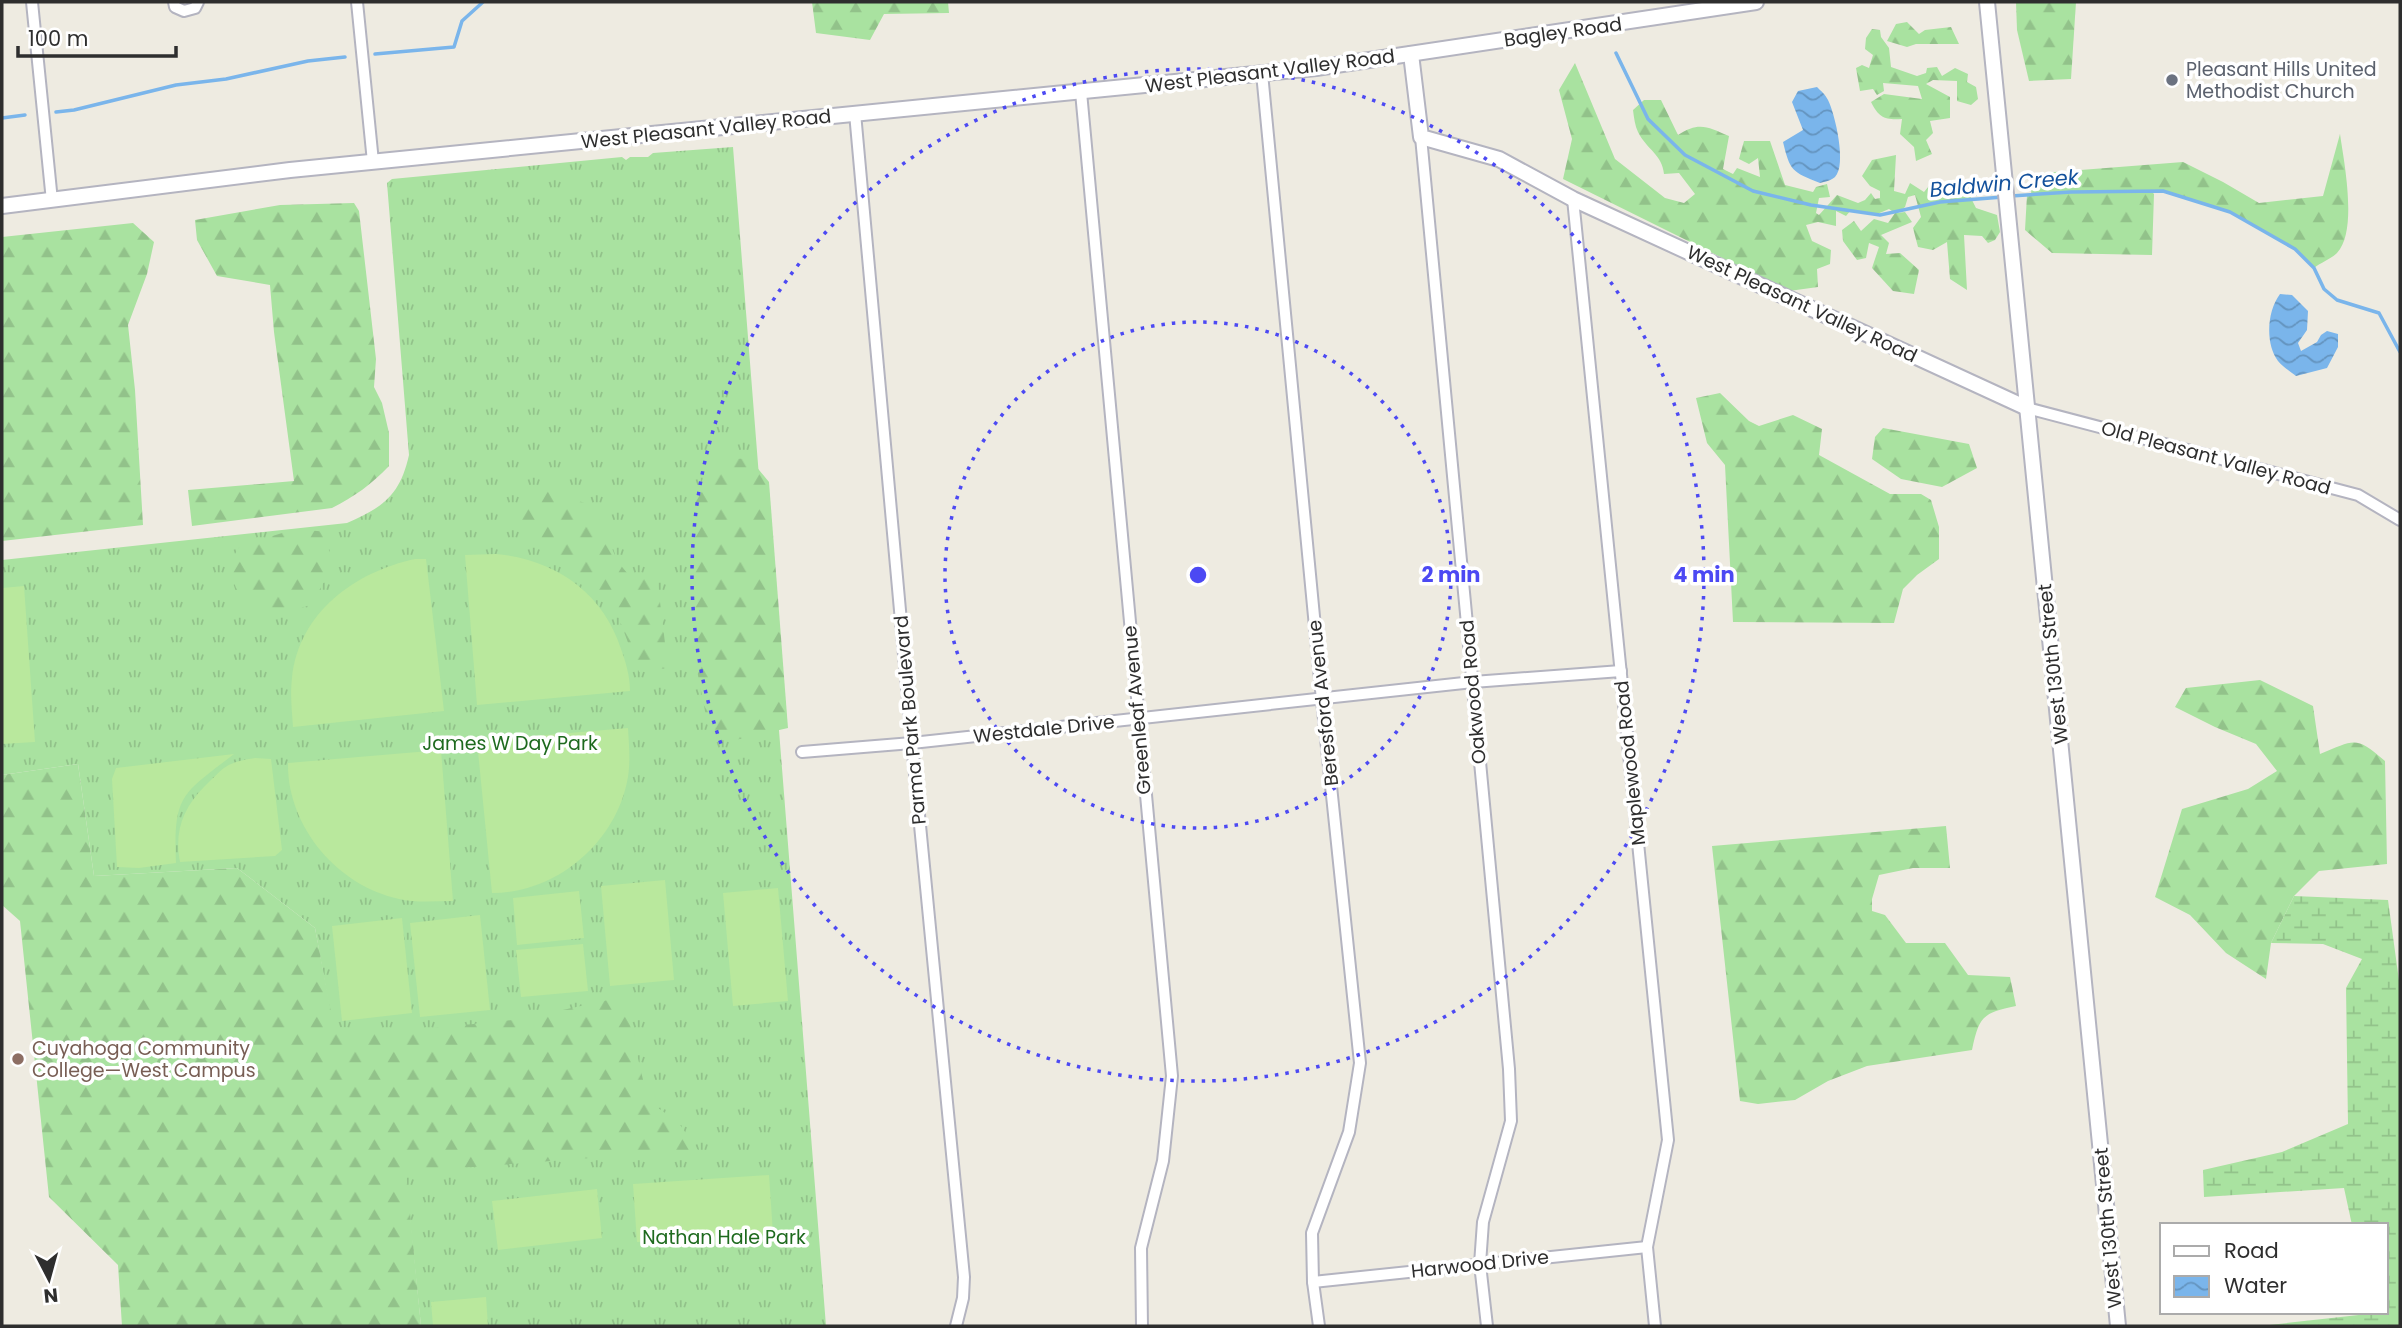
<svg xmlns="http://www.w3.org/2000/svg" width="2402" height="1328" font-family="Poppins,sans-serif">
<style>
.grass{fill:url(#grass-tufts)}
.forest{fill:url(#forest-firs)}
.wetland{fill:url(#wetland-marsh)}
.pitch{fill:#b9e89d}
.water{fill:url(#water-waves)}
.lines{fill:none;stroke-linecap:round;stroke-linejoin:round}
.stream{stroke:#7ab5eb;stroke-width:3.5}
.street-casing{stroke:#b4b4c0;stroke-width:14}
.secondary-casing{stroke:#b4b4c0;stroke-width:18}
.street{stroke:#fff;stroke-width:10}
.secondary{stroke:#fff;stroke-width:14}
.ring{fill:none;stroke:#4c49f3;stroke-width:3.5;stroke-dasharray:3.5 7}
.worship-dot{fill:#6b7280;stroke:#fff;stroke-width:2.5}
.education-dot{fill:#8d6e63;stroke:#fff;stroke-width:2.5}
.labels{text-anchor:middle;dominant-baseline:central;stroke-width:7;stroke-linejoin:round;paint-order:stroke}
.street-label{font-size:19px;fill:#2e2e2e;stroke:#fff}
.worship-label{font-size:19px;fill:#5b616d;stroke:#fff;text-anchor:start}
.park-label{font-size:19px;fill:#1e6a1e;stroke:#fff}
.education-label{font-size:19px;fill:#785e54;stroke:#fff;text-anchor:start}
.water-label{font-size:21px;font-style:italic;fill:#13519c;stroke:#fff}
.centre{fill:#4c49f3;stroke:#fff;stroke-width:3.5}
.ring-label{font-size:21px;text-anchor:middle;font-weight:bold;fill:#4c49f3;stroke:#fff;stroke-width:7;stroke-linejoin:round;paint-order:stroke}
</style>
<defs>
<pattern id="grass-tufts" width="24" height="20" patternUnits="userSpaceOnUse" patternTransform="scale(1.75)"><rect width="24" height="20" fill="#a9e2a0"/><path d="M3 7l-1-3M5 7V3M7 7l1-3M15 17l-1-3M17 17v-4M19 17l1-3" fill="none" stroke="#92c28a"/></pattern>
<pattern id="forest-firs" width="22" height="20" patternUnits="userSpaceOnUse" patternTransform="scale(1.75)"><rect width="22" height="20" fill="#a9e2a0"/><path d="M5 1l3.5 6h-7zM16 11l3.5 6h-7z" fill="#92c28a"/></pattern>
<pattern id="wetland-marsh" width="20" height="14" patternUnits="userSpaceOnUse" patternTransform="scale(1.75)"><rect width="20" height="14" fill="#a9e2a0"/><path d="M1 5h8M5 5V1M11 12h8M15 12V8" fill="none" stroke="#92c28a"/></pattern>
<pattern id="water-waves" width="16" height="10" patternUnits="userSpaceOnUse" patternTransform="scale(1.75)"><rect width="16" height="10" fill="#7ab5eb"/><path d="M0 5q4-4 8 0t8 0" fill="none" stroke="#6494bf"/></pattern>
</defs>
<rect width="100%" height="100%" fill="#eeebe1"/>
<path class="grass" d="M733 147 826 1326H421L405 1172 333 1027 315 928 237 868 94 876 78 764 2 775V560L347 523C384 507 400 495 409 455L387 183 392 179 622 157 626 160 630 157H648L653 153Z"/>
<g class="forest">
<path d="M812 2H948L949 13 884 14 870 40 816 33Z"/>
<path d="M2016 2H2076L2071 79 2029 81 2017 30Z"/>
<path d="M1907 22 1919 34 1925 30 1951 27 1959 44H1916L1907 47 1887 41 1896 24Z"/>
<path d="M1872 29 1880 30 1881 37 1889 48 1891 67 1917 76 1926 73 1927 68 1937 67 1942 76 1955 68 1968 74 1967 82 1976 87 1978 99 1971 105 1957 101V81L1933 80 1926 84 1950 97V118L1930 121 1933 133 1926 140 1932 154 1916 161 1914 147 1900 134 1902 119C1885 120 1879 118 1871 102L1884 94 1922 99 1918 86 1883 83 1884 91 1877 95 1873 89 1860 91 1856 68 1862 65 1869 68 1873 55 1865 49 1866 38Z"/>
<path d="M1575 63 1615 159 1665 198 1684 203 1695 194 1679 173 1664 174C1662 154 1647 150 1638 132 1635 126 1634 118 1633 110L1644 100H1661L1678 135C1699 121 1708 127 1729 136L1723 169 1733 174 1737 168 1760 177 1758 158 1749 164 1739 159 1744 141H1770L1785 185 1813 192 1816 187 1827 184 1830 197 1819 198 1816 213 1819 215 1837 195 1858 203 1865 200 1871 193 1875 199 1880 198V191L1870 186 1862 176 1872 160 1896 155 1894 191 1905 194 1910 183 1924 192 1933 181 1945 191 1983 183 1984 195 1970 196 1976 208 1997 215 2000 232 1995 240 1988 243 1982 236 1964 235 1967 290 1950 279 1947 242 1933 250 1918 247 1913 228 1921 217 1915 195 1908 197 1905 207 1897 213 1905 212 1912 222 1881 235 1889 243 1886 254 1900 253 1919 270 1914 294 1893 291 1872 268 1879 247 1869 243 1866 258 1857 260 1843 241 1842 230 1854 221 1861 231 1874 219 1888 223 1895 213 1889 209 1875 215 1851 210 1846 216 1836 211V226L1818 222 1806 225 1812 241 1831 250 1830 264 1817 269 1818 287 1789 291 1563 179 1572 139 1559 90Z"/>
<path d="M2340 134C2344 162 2358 231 2337 253 2331 259 2320 263 2314 268L2295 249 2230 212 2163 191 2152 192 2154 194 2152 255 2052 253 2025 230 2027 195H2031L2032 180 2042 173 2183 162 2223 182 2259 203 2323 196Z"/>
<path d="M354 203 359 211 376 359 374 387 382 403 389 433V466C372 484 354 497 332 508L192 526 188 490 294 481 274 332 270 285 217 276 197 240 195 220 280 205Z"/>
<path d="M133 223 154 242 147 274 128 325 135 390 143 525 2 541V237Z"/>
<path d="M1720 393 1749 421 1759 426 1793 415 1822 429 1819 455 1890 494H1921L1931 500 1939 527V559L1917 575 1903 589 1894 623 1733 622 1725 465 1707 443 1696 398Z"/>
<path d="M1883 428 1969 444 1977 468 1942 487 1901 479 1872 459 1875 437Z"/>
<path d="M714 458 750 459 769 482 788 728 731 741 708 726 693 650 692 577 695 494Z"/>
<path d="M548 490 593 506 618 562 632 579 657 577 668 668 639 672 617 613 556 556 526 540 510 514 525 494Z"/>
<path d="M295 529 328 532 330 571 311 605 265 617 236 588 228 565 240 546Z"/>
<path d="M2260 680 2313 706 2320 754C2355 740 2355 735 2385 761L2387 864 2319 871 2294 896 2271 943 2266 979 2226 953 2190 915 2155 897 2182 809 2248 789 2277 771 2256 744 2215 727 2175 707 2186 688Z"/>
<path d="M78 764 94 876 237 868 315 928 334 1027 405 1031 522 1019 608 1000 625 1003 648 1101 678 1122 698 1150 406 1172 421 1326H122L118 1265 49 1197 20 921 2 905V775Z"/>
<path d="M1946 826 1950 868H1913L1879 875 1872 899V911L1885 915 1906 943H1945L1968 975 2010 977 2016 1006C1983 1013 1979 1016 1972 1050L1867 1066 1828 1081 1795 1100 1758 1104 1740 1101 1712 846Z"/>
</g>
<path class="wetland" d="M2294 896 2388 900 2400 988V1326H2260L2386 1312V1225H2352L2344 1188 2204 1197 2203 1170 2282 1152 2348 1124 2346 988 2362 959 2323 944 2271 943Z"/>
<g class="pitch">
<path d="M496 554C554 559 603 592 621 649 626 663 630 676 630 691L477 705 465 555Z"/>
<path d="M415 559H426L444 711 293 727C292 710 290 694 292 678 299 612 355 572 415 559Z"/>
<path d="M24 586 35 742 2 744V588Z"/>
<path d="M628 728C629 746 631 764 627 782 614 844 556 893 492 893L477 741Z"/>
<path d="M441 750 453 901C435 901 416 903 399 899 338 886 287 827 288 763Z"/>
<path d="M234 754C183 794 173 793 176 863L139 868 117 867 112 779 116 768Z"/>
<path d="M255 758 271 759 282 850 275 856 180 862C174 832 183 808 204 787 225 767 224 763 255 758Z"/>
<path d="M665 880 674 980 610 986 601 886Z"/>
<path d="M778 888 788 1001 733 1006 723 893Z"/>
<path d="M579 891 584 938 517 945 513 898Z"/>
<path d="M480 915 490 1010 420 1017 410 923Z"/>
<path d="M402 918 412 1013 342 1021 332 926Z"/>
<path d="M583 944 588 991 521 997 516 950Z"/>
<path d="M769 1175 773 1234 637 1242 633 1184Z"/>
<path d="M597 1189 602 1238 498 1250 492 1201Z"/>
<path d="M486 1297 488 1326H433L431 1302Z"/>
</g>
<g class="water">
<path d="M1817 87C1821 91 1825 94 1828 100 1835 114 1847 165 1835 177 1832 180 1825 182 1820 183 1792 172 1790 171 1783 142L1803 130 1792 102 1798 91Z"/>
<path d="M2280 294 2292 295 2308 311 2307 330 2298 343 2301 351 2317 342 2321 335 2327 331 2338 334V347L2327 368 2296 376C2291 372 2283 367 2278 361 2265 344 2267 311 2280 294Z"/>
</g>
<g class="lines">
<g class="stream">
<path d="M1616 53 1648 119 1685 155 1753 191 1811 205 1880 215 1940 202 2003 197"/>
<path d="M375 54 454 47 462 21 483 2"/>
<path d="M56 112 74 110 176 85 226 79 308 61 345 57"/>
<path d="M2 118 25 115"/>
<path d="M2011 196 2071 192 2163 191 2230 212 2295 249 2314 268 2324 289 2337 300 2379 313 2400 352"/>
</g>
<defs>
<g id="street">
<path d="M32 2 52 201"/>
<path d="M174 2 175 7 184 11 195 8 198 2"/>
<path d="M357 2 373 162"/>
<path d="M1262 73 1322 700 1360 1063 1349 1132 1312 1233 1313 1282 1319 1326"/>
<path d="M1081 92 1172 1076 1163 1161 1141 1248 1142 1326"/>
<path d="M855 113 912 743 964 1277 963 1298 956 1326"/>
<path d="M1421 137 1509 1069 1511 1121 1483 1222 1480 1264 1487 1326"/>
<path d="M1573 199 1668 1140 1647 1247 1655 1326"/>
<path d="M2027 408 2358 495 2400 520"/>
<path d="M802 752 912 743 1473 682 1621 671"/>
<path d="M1313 1282 1647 1247"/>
</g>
<g id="secondary">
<path d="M1987 2 2118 1326"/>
<path d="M1411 54 1421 137 1499 159 1573 199 2027 408"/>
<path d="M2 206 290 170 1316 68 1756 2"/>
</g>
</defs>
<use href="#street" class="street-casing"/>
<use href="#secondary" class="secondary-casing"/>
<use href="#street" class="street"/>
<use href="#secondary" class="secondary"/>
</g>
<g class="ring">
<circle cx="1198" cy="575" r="253"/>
<circle cx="1198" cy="575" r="506"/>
</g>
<circle class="worship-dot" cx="2172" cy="80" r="7"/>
<circle class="education-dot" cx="18" cy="1059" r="7"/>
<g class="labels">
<g class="street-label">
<text transform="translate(1563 32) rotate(-8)">Bagley Road</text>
<text transform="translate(1270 71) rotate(-7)">West Pleasant Valley Road</text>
<text transform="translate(706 129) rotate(-6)">West Pleasant Valley Road</text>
<text transform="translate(1802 304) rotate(25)">West Pleasant Valley Road</text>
<text transform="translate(2216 458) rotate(15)">Old Pleasant Valley Road</text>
<text transform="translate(2053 664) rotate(-96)">West 130th Street</text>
<text transform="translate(1473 692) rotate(-95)">Oakwood Road</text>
<text transform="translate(1323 703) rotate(-96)">Beresford Avenue</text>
<text transform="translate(1137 710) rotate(-95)">Greenleaf Avenue</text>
<text transform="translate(910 720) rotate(-95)">Parma Park Boulevard</text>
<text transform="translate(1044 729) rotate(-6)">Westdale Drive</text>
<text transform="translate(1630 763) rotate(-96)">Maplewood Road</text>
<text transform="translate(2108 1228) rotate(-95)">West 130th Street</text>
<text transform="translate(1480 1264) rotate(-6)">Harwood Drive</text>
</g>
<g class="worship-label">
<text x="2186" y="69">Pleasant Hills United<tspan x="2186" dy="22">Methodist Church</tspan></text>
</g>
<g class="park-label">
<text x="510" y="743">James W Day Park</text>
<text x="724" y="1237">Nathan Hale Park</text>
</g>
<g class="education-label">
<text x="32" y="1048">Cuyahoga Community<tspan x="32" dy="22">College—West Campus</tspan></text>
</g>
<g class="water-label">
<text transform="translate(2004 183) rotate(-5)">Baldwin Creek</text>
</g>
</g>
<circle cx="1198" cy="575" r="10" class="centre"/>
<g class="ring-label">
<text x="1451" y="582">2 min</text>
<text x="1704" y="582">4 min</text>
</g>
<rect width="2402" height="1328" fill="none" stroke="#2e2e2e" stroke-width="7"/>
<rect x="2160" y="1223" width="228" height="91" fill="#ffffff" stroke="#ababab" stroke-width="2"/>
<rect x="2174" y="1246" width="35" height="10" fill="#ffffff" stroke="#ababab" stroke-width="2"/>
<text x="2224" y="1258" font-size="21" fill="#2e2e2e">Road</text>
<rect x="2174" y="1276" width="35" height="21" fill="url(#water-waves)" stroke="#ababab" stroke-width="2"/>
<text x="2224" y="1293" font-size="21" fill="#2e2e2e">Water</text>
<g transform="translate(49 1279) rotate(174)" stroke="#ffffff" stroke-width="5" paint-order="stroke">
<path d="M0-5L12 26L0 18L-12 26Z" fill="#2e2e2e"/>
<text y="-10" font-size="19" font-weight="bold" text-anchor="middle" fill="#2e2e2e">N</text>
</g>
<path d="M18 46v10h158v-10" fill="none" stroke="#2e2e2e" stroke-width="3.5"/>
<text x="28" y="46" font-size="21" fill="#2e2e2e" stroke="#ffffff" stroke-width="5" paint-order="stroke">100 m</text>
</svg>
